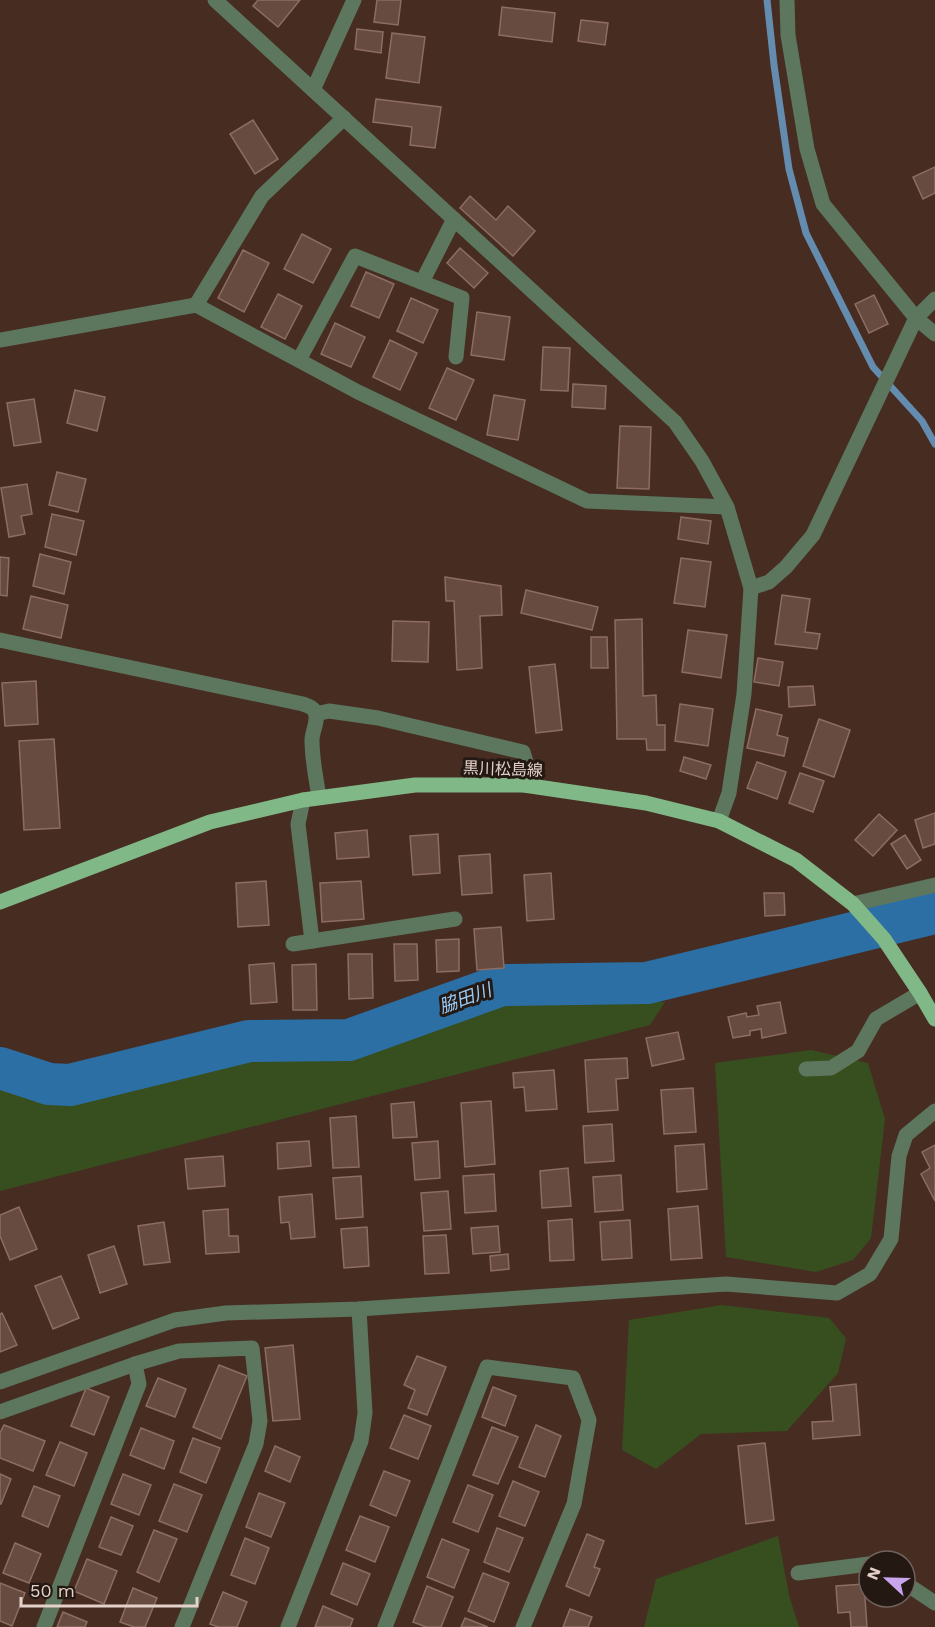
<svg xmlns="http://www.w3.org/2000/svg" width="935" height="1627" font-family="'Work Sans','Noto Sans JP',sans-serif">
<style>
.green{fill:#374f1f}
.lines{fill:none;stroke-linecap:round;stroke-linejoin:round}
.stream{stroke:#638caf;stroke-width:7}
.river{stroke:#2c6fa4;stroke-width:42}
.building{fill:#684b40;stroke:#8c6d61;stroke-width:1.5}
.minor{stroke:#5c775e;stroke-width:15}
.major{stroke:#81b887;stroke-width:15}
.labels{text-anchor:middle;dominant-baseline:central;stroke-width:6;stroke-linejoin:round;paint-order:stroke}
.street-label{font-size:16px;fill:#e3d1ca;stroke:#241813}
.water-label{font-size:18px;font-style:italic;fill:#9acdfa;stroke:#241813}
</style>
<rect width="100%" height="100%" fill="#472c22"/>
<g class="green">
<path d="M502 993 665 1002 650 1025 0 1191V1079L61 1093Z"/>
<path d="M811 1050 868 1063 885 1119 871 1238 853 1260 816 1272 726 1257 715 1063Z"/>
<path d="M722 1305 829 1318 846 1338 838 1373 787 1431 701 1434 656 1469 622 1450 629 1320Z"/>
<path d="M778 1536 789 1595 799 1627H644L656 1579Z"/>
</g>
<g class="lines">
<path class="stream" d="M767 0 774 65 789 169 806 233 873 367 922 421 935 444"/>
<path class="river" d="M0 1068 49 1084 70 1085 249 1041 349 1040 502 985 647 983 935 913"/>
</g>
<g class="building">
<path d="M258 0H300L278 27 253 6Z"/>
<path d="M377 0H401L398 25 374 22Z"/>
<path d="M502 7 555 13 552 42 499 35Z"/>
<path d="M581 20 608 23 605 45 578 41Z"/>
<path d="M357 29 383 32 381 53 355 49Z"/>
<path d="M392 33 425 37 419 83 386 78Z"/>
<path d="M376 99 441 107 435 148 410 145 412 127 373 122Z"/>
<path d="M253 120 278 159 255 174 230 134Z"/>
<path d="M935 167V193L923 199 913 177Z"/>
<path d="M470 196 496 220 508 206 535 231 513 256 460 208Z"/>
<path d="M302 234 331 249 313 283 284 269Z"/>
<path d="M460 248 488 273 474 288 447 263Z"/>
<path d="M243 250 269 263 244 312 218 298Z"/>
<path d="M366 272 394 284 379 318 351 306Z"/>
<path d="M278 294 302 306 285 339 261 327Z"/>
<path d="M874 295 888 324 869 333 855 304Z"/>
<path d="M411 298 438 310 423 343 397 331Z"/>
<path d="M477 312 510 317 504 360 471 355Z"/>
<path d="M335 323 365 337 351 367 321 354Z"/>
<path d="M390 340 417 353 400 390 373 377Z"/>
<path d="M543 347 570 348 568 391 541 390Z"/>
<path d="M447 368 474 380 456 420 429 408Z"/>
<path d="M573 384 606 386 605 409 572 407Z"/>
<path d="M75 390 105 397 97 431 67 423Z"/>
<path d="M494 395 525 400 518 440 487 435Z"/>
<path d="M34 399 41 442 14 446 7 403Z"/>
<path d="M620 426 651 427 649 489 617 488Z"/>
<path d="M57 472 86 479 78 512 49 505Z"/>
<path d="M27 484 32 514 21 516 25 534 9 537 1 488Z"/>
<path d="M52 514 84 521 76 555 45 547Z"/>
<path d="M681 517 711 521 708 544 678 539Z"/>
<path d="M40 554 71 562 64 594 33 586Z"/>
<path d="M0 557 9 558 7 596 0 595Z"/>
<path d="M681 558 711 562 705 607 674 603Z"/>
<path d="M445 577 501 586 502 615 480 616 482 668 457 670 454 601H446Z"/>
<path d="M526 590 598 607 592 630 521 613Z"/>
<path d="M782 595 810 599 805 632 820 634 817 649 775 644Z"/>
<path d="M31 596 68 605 61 638 23 629Z"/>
<path d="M642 619 643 696 656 695 657 725H665V750H647L646 739H617L615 620Z"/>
<path d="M393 621 429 622 428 662 392 661Z"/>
<path d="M688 630 727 635 721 678 682 672Z"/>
<path d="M591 637H607L608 668H591Z"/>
<path d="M758 658 783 662 779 686 754 682Z"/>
<path d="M555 664 562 730 536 733 529 667Z"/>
<path d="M36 681 38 724 5 726 2 683Z"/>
<path d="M813 686 815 705 789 707 788 687Z"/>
<path d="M680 704 713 709 708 746 675 741Z"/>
<path d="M756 709 782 715 777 735 788 738 784 756 747 748Z"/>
<path d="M819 719 850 730 834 777 803 766Z"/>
<path d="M54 739 60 828 24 830 19 741Z"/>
<path d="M684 757 711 765 706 779 680 771Z"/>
<path d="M757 762 786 772 777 799 747 788Z"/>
<path d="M800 773 824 781 813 812 789 803Z"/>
<path d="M935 813V844L923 848 915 820Z"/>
<path d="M879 814 897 830 873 856 855 840Z"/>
<path d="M367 830 369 857 337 859 335 833Z"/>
<path d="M438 834 440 873 413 875 410 836Z"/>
<path d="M905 835 921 860 907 869 891 844Z"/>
<path d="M490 854 492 893 462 895 459 856Z"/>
<path d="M551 873 554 919 527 921 524 875Z"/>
<path d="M266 881 269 925 238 927 236 883Z"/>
<path d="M361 881 364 919 322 922 320 883Z"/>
<path d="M764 893H784L785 915 765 916Z"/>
<path d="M501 927 504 968 477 970 474 929Z"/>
<path d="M459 939V971L437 972 436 940Z"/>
<path d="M394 944H417L418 980 395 981Z"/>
<path d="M348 954H372L373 998 349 999Z"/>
<path d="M274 963 277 1002 251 1004 249 965Z"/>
<path d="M316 964 317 1010H293L292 965Z"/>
<path d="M780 1002 786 1033 762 1038 761 1029 750 1031V1035L733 1038 728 1017 746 1013 747 1017 759 1015 757 1006Z"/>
<path d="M678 1032 684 1059 652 1066 646 1038Z"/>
<path d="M627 1058 628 1078 616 1079 618 1110 588 1112 585 1060Z"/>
<path d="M554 1070 557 1109 526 1111 524 1087 514 1088 513 1073Z"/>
<path d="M693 1088 696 1132 664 1134 661 1090Z"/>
<path d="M491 1101 495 1164 465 1167 461 1103Z"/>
<path d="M414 1102 417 1137 393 1138 391 1104Z"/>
<path d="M356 1116 359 1167 333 1168 330 1118Z"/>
<path d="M612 1124 614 1161 585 1163 583 1126Z"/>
<path d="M309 1141 311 1166 278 1169 277 1143Z"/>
<path d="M438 1141 440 1178 415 1180 412 1143Z"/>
<path d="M704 1144 707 1189 677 1192 675 1146Z"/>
<path d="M935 1145V1201L921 1174 930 1168 922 1152Z"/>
<path d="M223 1156 225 1186 188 1189 185 1159Z"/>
<path d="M568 1168 571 1206 542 1208 540 1171Z"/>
<path d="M494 1174 496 1211 465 1213 463 1176Z"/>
<path d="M621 1175 623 1210 595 1212 593 1177Z"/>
<path d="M361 1176 363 1217 336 1219 333 1178Z"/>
<path d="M448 1191 451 1229 424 1231 421 1193Z"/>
<path d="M312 1194 315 1237 291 1239 289 1222 281 1223 279 1197Z"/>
<path d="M698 1206 702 1258 671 1260 668 1209Z"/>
<path d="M19 1207 37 1249 10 1260 0 1236V1215Z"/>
<path d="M228 1209 229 1236H238L239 1252 206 1254 203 1211Z"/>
<path d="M572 1219 574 1260 550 1261 548 1221Z"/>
<path d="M630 1220 632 1258 602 1260 600 1222Z"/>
<path d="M164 1222 170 1262 144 1265 138 1226Z"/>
<path d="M498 1226 500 1252 473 1254 471 1228Z"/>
<path d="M367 1227 369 1266 344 1268 341 1229Z"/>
<path d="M446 1235 449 1273 425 1274 423 1236Z"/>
<path d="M114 1246 127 1284 100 1293 88 1255Z"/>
<path d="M508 1254 509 1269 491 1271 490 1256Z"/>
<path d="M61 1276 79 1318 53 1329 35 1286Z"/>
<path d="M2 1313 17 1345 0 1352V1314Z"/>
<path d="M293 1345 300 1419 273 1421 265 1348Z"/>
<path d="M417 1356 446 1367 427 1415 408 1408 415 1390 404 1385Z"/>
<path d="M219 1365 247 1376 221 1439 193 1427Z"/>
<path d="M158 1378 186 1389 175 1417 146 1406Z"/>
<path d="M856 1384 860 1435 813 1439 812 1422 833 1421 830 1387Z"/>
<path d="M493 1387 516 1396 505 1426 482 1417Z"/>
<path d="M86 1388 109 1397 94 1435 71 1426Z"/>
<path d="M404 1415 431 1426 418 1459 390 1448Z"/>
<path d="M4 1425 45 1441 33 1471 0 1458V1433Z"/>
<path d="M536 1425 561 1436 545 1477 519 1467Z"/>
<path d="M492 1427 518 1437 498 1484 473 1475Z"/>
<path d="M141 1428 174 1441 164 1469 130 1455Z"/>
<path d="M193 1438 220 1448 206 1483 180 1472Z"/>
<path d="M60 1442 87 1453 74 1486 46 1475Z"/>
<path d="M765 1443 774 1520 746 1524 738 1446Z"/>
<path d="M275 1446 300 1457 290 1482 265 1471Z"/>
<path d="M384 1471 410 1481 396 1516 370 1505Z"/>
<path d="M0 1474 11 1479 1 1504H0Z"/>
<path d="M123 1474 151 1485 139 1515 111 1504Z"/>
<path d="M513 1481 539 1492 525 1526 499 1516Z"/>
<path d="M174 1484 202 1495 187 1532 159 1521Z"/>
<path d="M468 1485 493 1495 478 1532 453 1522Z"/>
<path d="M34 1486 60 1496 48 1527 22 1516Z"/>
<path d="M259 1493 285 1503 271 1537 246 1527Z"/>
<path d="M360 1516 389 1527 375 1562 346 1550Z"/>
<path d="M111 1517 133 1526 121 1555 99 1547Z"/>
<path d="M497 1528 523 1538 509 1572 484 1562Z"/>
<path d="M154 1530 177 1539 159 1582 137 1572Z"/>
<path d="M587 1534 604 1541 594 1567 600 1569 589 1596 566 1586Z"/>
<path d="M245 1538 269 1548 255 1584 231 1575Z"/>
<path d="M442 1539 469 1550 454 1588 427 1577Z"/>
<path d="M15 1543 41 1554 29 1583 3 1573Z"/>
<path d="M87 1559 117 1571 104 1604 74 1591Z"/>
<path d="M343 1563 370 1574 357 1605 331 1594Z"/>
<path d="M483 1573 509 1583 494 1622 468 1611Z"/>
<path d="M0 1583 25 1593 12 1626 0 1621Z"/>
<path d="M864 1584 867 1627H851L850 1612 838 1613 836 1586Z"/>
<path d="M427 1586 453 1597 441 1627H426L413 1622Z"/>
<path d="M133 1588 157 1598 145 1627H134L120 1622Z"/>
<path d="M223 1592 247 1602 237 1627H218L210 1624Z"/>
<path d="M323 1606 353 1619 350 1627H315Z"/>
<path d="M570 1609 592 1617 588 1627H563Z"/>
<path d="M63 1612 87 1622 85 1627H57Z"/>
<path d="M465 1618 488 1627H461Z"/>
</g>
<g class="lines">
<g class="minor">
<path d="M215 0 675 422 702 461 727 507 751 588 744 694 729 793 719 821"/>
<path d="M787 0 788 35 807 149 823 204 916 318 935 334"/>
<path d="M313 90 354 0"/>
<path d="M422 282 454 219"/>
<path d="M196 305 262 196 344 118"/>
<path d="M0 340 196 305 358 392 587 501 727 507"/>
<path d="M299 360 355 256 462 298 456 357"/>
<path d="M751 588 769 582 786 567 813 535 916 318 935 299"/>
<path d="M0 640 303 704C308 706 313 707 315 712 319 721 312 731 312 740 312 760 316 778 319 797"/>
<path d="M316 714 329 711 378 718 523 752 527 765 524 785"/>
<path d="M303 800 298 824 312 941"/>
<path d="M853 904 935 885"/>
<path d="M293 944 455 919"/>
<path d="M806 1069 831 1068 858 1051 876 1019 920 993"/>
<path d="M0 1382 175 1320 226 1313 359 1309 726 1284 837 1293 870 1274 891 1239 899 1156 906 1135 935 1111"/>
<path d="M0 1412 135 1364"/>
<path d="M798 1573 869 1564"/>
<path d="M905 1583 935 1603"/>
<path d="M44 1627 139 1384 135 1364 179 1351 252 1348 260 1421 256 1444 182 1627"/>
<path d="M288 1627 361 1441 365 1413 359 1309"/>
<path d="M385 1627 487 1367 573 1378 589 1420 574 1504 523 1627"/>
</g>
<path class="major" d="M0 902 210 822 303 800 415 785H524L646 803 719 821 796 860 853 904 884 939 920 993 935 1019"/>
</g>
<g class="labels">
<g class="street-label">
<text transform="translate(503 769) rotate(2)">黒川松島線</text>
</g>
<g class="water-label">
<text transform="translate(465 998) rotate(-20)">脇田川</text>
</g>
</g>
<g transform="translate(887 1579) rotate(292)"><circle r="28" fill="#241813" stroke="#70625c" stroke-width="1.5"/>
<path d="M0-4.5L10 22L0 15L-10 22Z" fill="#c9a5ee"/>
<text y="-9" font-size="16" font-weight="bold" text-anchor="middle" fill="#e3d1ca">N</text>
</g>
<path d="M21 1597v9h176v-9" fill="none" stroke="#e3d1ca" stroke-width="3"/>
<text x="30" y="1597" font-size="18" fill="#e3d1ca" stroke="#241813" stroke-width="4.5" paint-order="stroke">50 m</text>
</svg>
